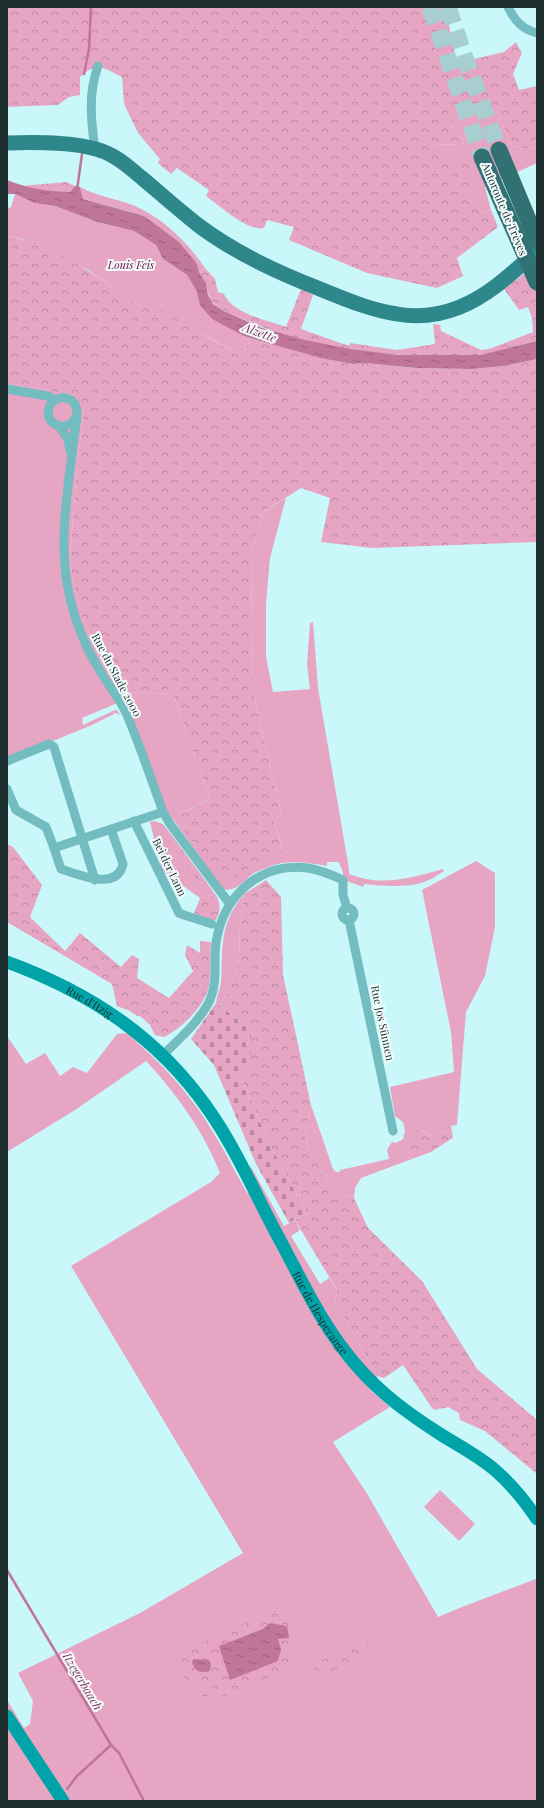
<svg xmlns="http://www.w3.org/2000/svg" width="544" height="1808" font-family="'Playfair Display',serif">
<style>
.green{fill:#e7a5c4}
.forest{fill:url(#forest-crowns);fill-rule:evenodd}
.cemetery{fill:url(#cemetery-stones)}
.water{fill:url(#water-ripples)}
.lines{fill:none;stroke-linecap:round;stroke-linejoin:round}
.stream{stroke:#bf7699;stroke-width:2.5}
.highway-tunnel{stroke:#a7cfd1;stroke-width:17;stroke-dasharray:17 8;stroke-linecap:butt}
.street{stroke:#73bcbf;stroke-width:9}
.secondary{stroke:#00a3a8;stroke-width:13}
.primary{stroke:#2e878b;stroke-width:15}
.highway{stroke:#317173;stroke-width:17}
.highway-bridge{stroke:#317173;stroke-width:17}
.labels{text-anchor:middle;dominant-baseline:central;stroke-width:4;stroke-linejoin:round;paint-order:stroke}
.street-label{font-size:11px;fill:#1b2d2d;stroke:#f4fdfd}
.park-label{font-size:11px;font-style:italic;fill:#640841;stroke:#f4fdfd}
.water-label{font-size:12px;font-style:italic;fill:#842c5c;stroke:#f4fdfd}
</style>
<defs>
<pattern id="forest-crowns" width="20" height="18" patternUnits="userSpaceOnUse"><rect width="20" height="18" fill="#e7a5c4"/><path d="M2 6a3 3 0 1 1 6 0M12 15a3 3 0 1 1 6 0" fill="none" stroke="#ba87a0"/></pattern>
<pattern id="cemetery-stones" width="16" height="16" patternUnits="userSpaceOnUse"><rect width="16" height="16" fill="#e7a5c4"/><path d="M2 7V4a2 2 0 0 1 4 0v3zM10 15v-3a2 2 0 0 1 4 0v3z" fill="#ba87a0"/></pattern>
<pattern id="water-ripples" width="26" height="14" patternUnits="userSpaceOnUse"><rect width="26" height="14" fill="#bf7699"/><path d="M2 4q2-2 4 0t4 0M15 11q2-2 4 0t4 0" fill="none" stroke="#9a617d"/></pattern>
</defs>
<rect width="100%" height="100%" fill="#caf8fa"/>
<g class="green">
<path d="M483 103 495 108 512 146 525 149 537 147V163L485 187 491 210 481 212 466 195 454 160 435 144 462 145 464 141 451 124 460 112Z"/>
<path d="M80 187C96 196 117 199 135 206 163 218 188 243 205 268L199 272 197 264 144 216 83 199Z"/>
<path d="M15 194 34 203 55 206 97 222 134 231 156 245 163 259 187 275 196 290 200 305 244 336 251 338 242 357 207 336 144 309 87 269 22 239 7 236V209L11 207Z"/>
<path d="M7 384 74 395 84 408 78 457 70 556 72 576 83 619 101 661 125 692 173 694 210 799 180 814 239 877 248 869 284 852 274 823 281 812 253 693 251 556 263 512 286 498 270 558 266 604V657L273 692 310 689 307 664 310 623 313 622 318 688 349 869V874C382 887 410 878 443 869L444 871C438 875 431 880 424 882 406 888 383 886 364 884V887L343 880V873L339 862H327V866C311 863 290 860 274 865 268 867 260 870 254 873 244 880 236 893 223 889L167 811 120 702 82 718 83 725 115 710 118 711 120 715 116 713 92 725 7 760Z"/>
<path d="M154 821 163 824 176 841 173 844 201 883 205 880 217 897 208 895 200 898 160 869 161 859 158 855 150 822Z"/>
<path d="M476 861 495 873V927L485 976 466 1012 457 1125 451 1126 453 1138 451 1139V1134L448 1131 429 1135 421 1130 410 1142 405 1155 412 1159 361 1178 355 1188 354 1198 339 1194 315 1164 309 1151 305 1135 311 1105 333 1169 336 1172H340V1170L389 1159 387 1150 392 1142 396 1143 403 1139 405 1131 403 1122 395 1116 390 1087 454 1072 451 1032 422 890Z"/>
<path d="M244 894 240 925 239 959 233 981 220 1006 216 1003C217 996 220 989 221 982 223 946 219 924 244 894Z"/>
<path d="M127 1033C149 1053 171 1073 189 1097 212 1126 229 1160 247 1193L253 1190 247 1169 251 1167 284 1226 295 1220 300 1230 291 1236 320 1284 329 1278 337 1290 335 1300 377 1376 375 1385 369 1389 390 1407 333 1442 366 1492 438 1617 462 1607 536 1579 537 1801H7V1700L24 1728 30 1724 33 1701 18 1673 140 1613 243 1553 71 1266 211 1182 220 1173C204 1132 176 1093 146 1061L75 1110 7 1152V1036L26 1064 45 1053 60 1076 73 1067 87 1073 117 1034Z"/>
<path d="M440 1490 475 1524 459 1541 424 1507Z"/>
</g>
<g class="forest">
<path d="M7 7H445L457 63 504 52 516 42 522 53 513 74 519 90 537 86V147L525 149 512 146 495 108 488 109 482 103 460 112 451 124 464 141 462 145 435 144 454 160H471L472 166 464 172 471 185 466 195 481 212 491 210 498 227 457 258 463 276 437 288 367 273 289 240 294 227 267 220 264 228C248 232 219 205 206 196L209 190 177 168 171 174 158 163 160 159 138 133 124 104 122 77C104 68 97 61 80 77V95L69 97 58 105 7 107Z"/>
<path d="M66 182 75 186 70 192 44 191 21 186Z"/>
<path d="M7 236C59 246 101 279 144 309L150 303 242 357 251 338 320 358 353 364 365 363 416 368 471 369 504 366 537 359V542L372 548 321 542 330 498 301 488 263 512 251 556 253 693 281 812 274 823 284 853 248 869 239 878 211 867 175 817 210 799 173 694 125 692 101 661 83 619 72 576 70 556 78 457 84 409 74 395 7 384Z"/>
<path d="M205 268 215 279 218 292 224 294C233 314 266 320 286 327L301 289 313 295 301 329 349 346 350 343 397 350 435 344 433 324 440 325 441 331 481 350 489 349 533 332 532 318 528 307 519 310 504 289 532 268 537 273V341C518 345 497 353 478 355 400 359 316 352 243 319 234 315 222 311 214 304 207 298 209 290 205 282 204 279 201 275 199 272Z"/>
<path d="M176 841 205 880 201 883 173 853V844Z"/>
<path d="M7 844 13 847 42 885 30 917 65 951 80 933 121 967 132 955 139 959 137 978 169 998 193 971 185 955 187 945 200 953V941L211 942C210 956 211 972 209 986 205 1006 182 1028 164 1037L155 1035 150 1025 140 1016H137L130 1011 117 1006 112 984 7 922Z"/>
<path d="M266 880 281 897 283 975 311 1105 305 1135 309 1151 322 1173 339 1194 354 1198 368 1228 422 1281 477 1369 537 1420V1474L485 1431 460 1420 459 1413 448 1407 435 1410 432 1408 403 1365 384 1378 377 1376 335 1300 337 1290 295 1220 307 1213 271 1147 239 1074 245 1046 251 1038 252 1030 220 1006 233 981 239 959 240 925 244 894Z"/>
<path d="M208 895 217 897C221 906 220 911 216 920L210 921 194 913 200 898Z"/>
<path d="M420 1130 429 1135 448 1131 451 1134V1139L431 1152 412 1159 405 1155 404 1148 410 1142 413 1131Z"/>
<path d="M273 1611 290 1624 293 1667 220 1698 203 1696 193 1680 185 1682 181 1660 202 1643ZM263 1629 230 1680 219 1646Z"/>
<path d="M376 1639 378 1646 364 1652 362 1658 320 1677 314 1673 315 1663 353 1648H366L368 1640Z"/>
</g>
<path class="cemetery" d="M216 1003 252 1030 251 1038 245 1046 251 1051 248 1070 239 1074 271 1147 307 1213 289 1223 256 1164 214 1065 191 1039Z"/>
<g class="water">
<path d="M7 180C29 189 47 191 70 192L75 186 80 187 83 199 144 216 179 242 197 264 199 272 206 283 208 295 213 304 224 311 262 328 305 340 350 349 398 355H480L537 341V359L504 366 471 369 416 368 365 363 353 364 320 358 244 336 212 319 200 305 196 290 187 275 163 259 156 245 134 231 97 222 55 206 34 203 15 194H7Z"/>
<path d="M270 1623 287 1626 289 1638 278 1639 281 1649 278 1661 230 1680 219 1646 263 1629Z"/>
<path d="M193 1659 209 1660 211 1664 210 1671C201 1673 196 1673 192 1663Z"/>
</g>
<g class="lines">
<g class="stream">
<path d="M84 74 89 49 91 7"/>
<path d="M77 190 82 154"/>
<path d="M7 1570 111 1745 119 1753 144 1801"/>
<path d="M67 1789 77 1776 111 1745"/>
</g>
<g class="highway-tunnel">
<path d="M430 7 482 157"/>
<path d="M448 7 466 61 499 150"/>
</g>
<g class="street">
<path d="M508 7C515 21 522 29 537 33"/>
<path d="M95 149C91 121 88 93 98 66"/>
<path d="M7 389 48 396 54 400"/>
<path d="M77 414C71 435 43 426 49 408 53 395 72 394 76 407 79 416 75 428 74 437 69 481 60 531 66 576 70 608 82 642 99 669 107 684 119 697 126 713 140 745 151 779 163 812L170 824 229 903"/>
<path d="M59 426 68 439 70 451"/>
<path d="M7 761 49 744 54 747 95 880"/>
<path d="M7 789 16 810 46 827 54 848 163 812"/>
<path d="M134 821 179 913 184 915 212 924"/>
<path d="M54 848 61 869C78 874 117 892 123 864L111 829"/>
<circle cx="348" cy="914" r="6"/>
<path d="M349 920 393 1131"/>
<path d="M163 1055C179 1039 200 1021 210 1000 219 979 212 958 217 937 226 893 262 862 308 868 321 870 332 875 343 880V895L347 908"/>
</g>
<g class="secondary">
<path id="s1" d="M7 962C89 992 158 1037 208 1109 237 1150 257 1198 281 1242 304 1285 324 1329 357 1366 381 1394 409 1414 440 1434 459 1446 479 1456 496 1471 512 1485 525 1501 537 1519"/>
<path d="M7 1716 63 1801"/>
</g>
<path class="primary" d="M7 143C35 142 86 141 111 155 123 161 132 170 142 178 161 194 179 210 198 225 235 253 277 272 320 289 345 299 370 310 397 314 418 318 440 315 460 307 490 295 513 272 537 251"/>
<path class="highway" d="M499 150 537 241"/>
<path class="highway-bridge" d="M482 157 537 282"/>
</g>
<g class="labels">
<g class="street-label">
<text transform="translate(505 209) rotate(67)">Autoroute de Trèves</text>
<text transform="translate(117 675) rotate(62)">Rue du Stade 2000</text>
<text transform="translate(170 867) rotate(64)">Bei der Lann</text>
<text stroke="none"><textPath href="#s1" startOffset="92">Rue d'Itzig</textPath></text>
<text transform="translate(383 1023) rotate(78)">Rue Jos Sünnen</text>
<text stroke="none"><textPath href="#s1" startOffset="486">Rue de Hesperange</textPath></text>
</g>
<g class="park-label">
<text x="131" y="264">Louis Feis</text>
</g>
<g class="water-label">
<text transform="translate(260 332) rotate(20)">Alzette</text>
<text transform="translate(83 1681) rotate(59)">Itzegerbaach</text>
</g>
</g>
<rect width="544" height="1808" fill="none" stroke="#1b2d2d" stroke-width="16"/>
</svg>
